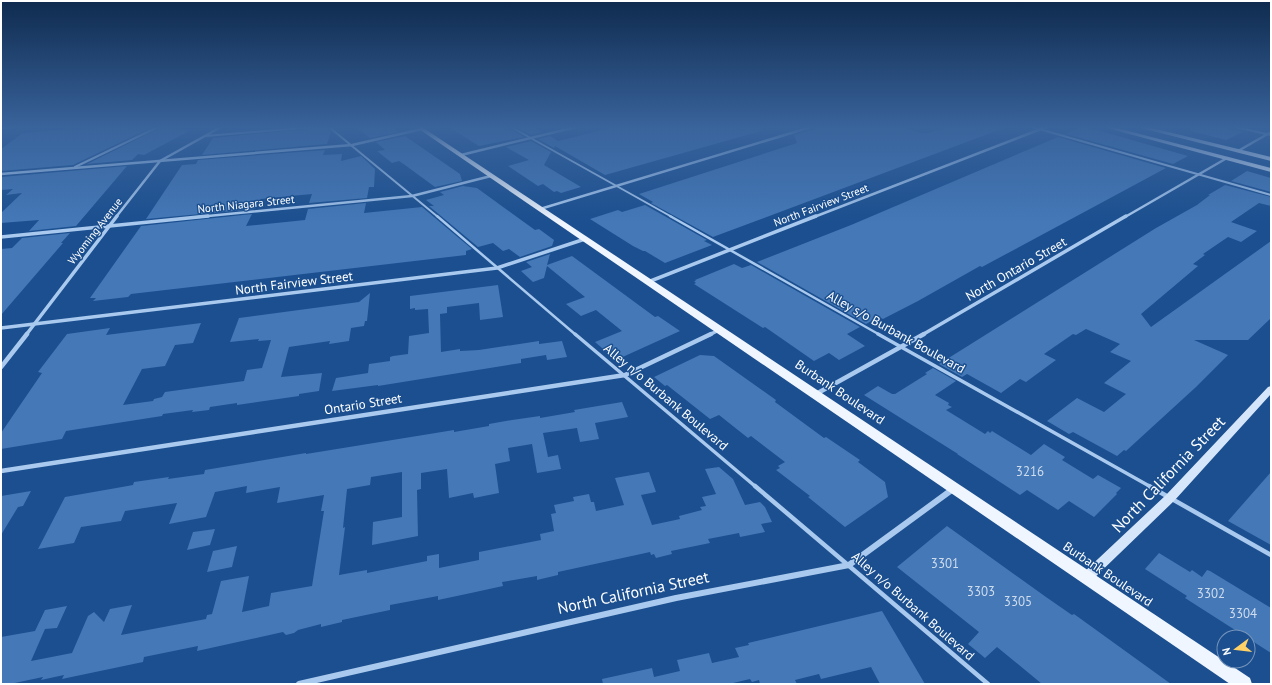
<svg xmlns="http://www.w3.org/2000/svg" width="1272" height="685" font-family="'PT Sans',sans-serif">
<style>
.building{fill:#4478b7}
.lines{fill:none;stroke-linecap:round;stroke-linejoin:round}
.lane-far3{stroke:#a9c9ee;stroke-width:2}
.lane-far2{stroke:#a9c9ee;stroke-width:2.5}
.lane-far1{stroke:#a9c9ee;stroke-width:3.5}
.lane{stroke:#a9c9ee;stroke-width:4.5}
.street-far3{stroke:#a9c9ee;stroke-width:2.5}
.street-far2{stroke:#a9c9ee;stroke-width:3.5}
.street-far1{stroke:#a9c9ee;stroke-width:4.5}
.street{stroke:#a9c9ee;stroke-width:6}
.secondary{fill:#d6e6fa;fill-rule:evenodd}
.primary{fill:#f0f6ff;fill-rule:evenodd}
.labels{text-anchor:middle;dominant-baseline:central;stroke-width:3;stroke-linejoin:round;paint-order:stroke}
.far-street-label{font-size:11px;fill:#fff;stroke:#1b4f8f}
.street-label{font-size:13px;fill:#fff;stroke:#1b4f8f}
.near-number-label{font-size:13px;fill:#d0dded}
.near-street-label{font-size:16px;fill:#fff;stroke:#1b4f8f}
</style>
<rect width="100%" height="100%" fill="#1b4f8f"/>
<g class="building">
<path d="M109 127H148L147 128H150L73 165 1 171V149L23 133Z"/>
<path d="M327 127 331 132 327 144 202 155 213 138Z"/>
<path d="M356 127H392L399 132 370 138Z"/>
<path d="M449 127H509L510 129 524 137 479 146Z"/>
<path d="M516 127H533L543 132 531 135Z"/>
<path d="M614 127H761V131L605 175 555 146 554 148 538 139 550 136 558 141Z"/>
<path d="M814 127H902L921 133H928L949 127H1003L1004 128 713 237 651 203 653 202 639 194 797 143 794 135 812 130Z"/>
<path d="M1082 127 1111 134 1188 156 1173 164 1066 134Z"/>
<path d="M1191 127H1223L1243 132 1226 140 1191 131Z"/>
<path d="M160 128 191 130 144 155 138 154 132 160 87 164Z"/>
<path d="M405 136 460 174 462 181 435 187 405 165 399 161 392 163 377 151 385 150 376 142Z"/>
<path d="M1058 137 1166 168 982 267 980 266 918 301 883 319 879 317 866 324 757 262 851 225Z"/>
<path d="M531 141 551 152 544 165 581 187 561 193 557 191 554 192 543 184 538 186 508 166 529 160 506 147Z"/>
<path d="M325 150 323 155 342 154 341 161 361 156 375 169 374 187H369L367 198 309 203 312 194 290 196 261 199 255 209 146 219 182 165 196 164 198 160Z"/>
<path d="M127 166 76 226 29 231 39 220 1 223V213L22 193 6 195 13 189 1 190V177Z"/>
<path d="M1247 171 1271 178V192L1231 181Z"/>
<path d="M1225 185 1271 197V206L1259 203 1231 222 1257 231 1241 242 1228 237 1203 254 1205 255 1193 264 1198 266 1141 314 1151 327 1271 241V318L1248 340H1194L1228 355 1196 387 1126 451 1124 450 1117 456 1073 432 1069 434 1047 421 1077 398 1104 412 1126 394 1104 383 1131 361 1110 352 1120 344 1086 329 1076 335 1073 334 1044 354 1056 360 1026 382 1020 379 1001 393 967 374 962 377 939 364 1156 228 1197 205 1210 195H1208Z"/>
<path d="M463 186 477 188 535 230 539 229 554 240 552 246 520 257 509 249 503 251 493 243 478 247 429 206H434L426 200 444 195 440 192Z"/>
<path d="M366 203 364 213 422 207 472 249 466 251V255L131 294 128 297 93 301 96 298H90L141 226 252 214 246 226 305 220 308 209Z"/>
<path d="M645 205 707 240 704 241 712 245 665 263 645 251H643L633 246 590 219 618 210 622 212Z"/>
<path d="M70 233 61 243H63L1 315V249L12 248 22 238Z"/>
<path d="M550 254 547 265 572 256 655 317 658 316 680 331 616 360 595 342 622 331 596 310 581 316 566 304 585 297 547 266 544 278 533 282 521 271 532 267 526 262Z"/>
<path d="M734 264 742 268 751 265 860 327 847 334 865 346 839 360 829 353 814 361 765 327 763 328 694 284 696 283 694 281H696L695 280Z"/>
<path d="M498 285 503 317 480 320 479 303 447 307V313L440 314 441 352 460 349V351L479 350 539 341V344L562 341 567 357 547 360 546 355 521 359V363L378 386V385L332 391 336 378 368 373 369 364 390 361V357L393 356 408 354 409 336 429 333 428 309 415 310V308L410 309V296Z"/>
<path d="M370 293 367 321H365L364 326 351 328 349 341 329 344 330 341 289 347 281 377 322 373 319 391 299 394V396L237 405V403L210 407 209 410 192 412 193 410 163 414 162 416 66 431 62 439 1 449V433L42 373 38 372 67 334 110 328 106 335 201 323 193 343 175 345 165 366 142 369 123 405 153 401 154 399 162 397 165 392 244 381 247 370 262 368 271 340 258 341 259 339 230 342 239 318 359 302Z"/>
<path d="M700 355 714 356 776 400 775 402 824 438 826 437 860 460 858 462 885 482 888 497 845 527 808 497 810 496 776 470 780 468 778 466 785 462 751 436 748 438 719 415 710 419 667 385 665 386 654 377Z"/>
<path d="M933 368 956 381 935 395 949 403 948 405 952 407 946 410 985 434 988 431 990 433 992 431 1031 455 1044 444 1065 457 1062 460 1093 479 1098 475 1121 488 1116 493 1117 494 1094 517 1069 501 1058 510 1027 490 1020 495 957 454H958L864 395 878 386 892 394H895L927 374 925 373Z"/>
<path d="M622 402 628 417 595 423 599 439 580 442 577 428 543 433 548 457 558 455 561 469 537 473 532 444 508 448 510 461 495 464 499 493 474 498 473 493 449 498 447 469 421 473V489L417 490 418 536 372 545 373 522 402 517V472L371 477 370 485 347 489 343 528 345 527 339 575 367 570V573L427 561V556L439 554V568L479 560V552L541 540 540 534 554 531 551 514 556 513 554 505 574 501 573 497 589 494 591 502H594L596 511 624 505 615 478 649 472 656 492 641 495 652 525 680 519 679 516 702 510 700 507 706 506 702 497 716 494 705 469 719 467 733 479 745 505 760 502 765 507 772 522 761 524 765 532 740 537 739 533 708 539 710 543 671 551 672 554 656 558 654 554 651 555 650 552 641 554 558 572V575L537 580V576L502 582 503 586 471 593 438 600V596L390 605V610L342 620V622L321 627V624L298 630 294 633 286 635 283 632 197 651 198 646 144 657 143 662 62 679 64 675 41 680 43 677 10 684H1V637L35 631 45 610 67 606 57 628 45 629 31 661 72 653 88 616 94 612 104 622 110 609 132 605 121 635 206 619 207 615 212 614 221 581 249 576 242 612 269 606 271 593 312 586 324 511H321L324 495 277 503 280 487 246 493 247 486 215 492 206 517 169 524 177 503 125 511 121 521 81 527 74 543 38 549 65 497 122 487 133 485 134 482 169 477 168 479 204 474 205 470 306 453V454L454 430V432L489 426V424L512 420 540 416V418L575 412 574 410Z"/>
<path d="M1271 472V545L1228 521Z"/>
<path d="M31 491 23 506 18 507 1 535V496Z"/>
<path d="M947 526 1046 597 1072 615 1074 614 1171 684H1042L997 647 985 658 968 644 979 632 897 567Z"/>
<path d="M215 529 210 545 187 550 193 532Z"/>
<path d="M237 546 232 567 207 572 213 551Z"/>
<path d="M1159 553 1190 572 1192 570 1202 577 1207 570 1210 571 1271 608V653L1185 598 1187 596 1145 569Z"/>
<path d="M882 611 925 684H880L871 667 821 679 819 674 795 680 797 684H760L759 680 752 682 750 679 729 684H603L602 679 652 668 654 677 680 671 677 660 709 653 712 663 739 657 735 648 749 645 748 643Z"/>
</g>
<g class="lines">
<g class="lane-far3">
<path d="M329 127 438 217"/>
<path d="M511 127 672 217"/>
<path d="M1032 127 1271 195"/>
<path d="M1235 127 1271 135"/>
<path d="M205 136 313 127"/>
<path d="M75 167 158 127"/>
</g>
<g class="lane-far2">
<path d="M437 216 576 335"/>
<path d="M670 216 880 335"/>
</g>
<g class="lane-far1">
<path d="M575 334 756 487"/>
<path d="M878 334 1151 487"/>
</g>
<g class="lane">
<path d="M755 486 988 684"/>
<path d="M1149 486 1271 555"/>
</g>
<g class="street-far3">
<path d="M1 128 13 127"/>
<path d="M1238 151 1271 132"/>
<path d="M461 155 576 127"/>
<path d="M1 174 352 145 422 129"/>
<path d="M540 209 811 127"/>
<path d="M116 217 160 161 221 127"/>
<path d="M198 217 412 196 491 176"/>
<path d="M814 217 1046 127"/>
<path d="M1125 217 1227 158"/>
</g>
<g class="street-far2">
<path d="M1 237 208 216"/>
<path d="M648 282 816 216"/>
<path d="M1 328 497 268 585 239"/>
<path d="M26 335 117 216"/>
<path d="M709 335 719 330"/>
<path d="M922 335 1126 216"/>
</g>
<g class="street-far1">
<path d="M1 367 27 334"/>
<path d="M816 394 924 334"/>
<path d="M1 471 625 375 711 334"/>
</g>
<path class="street" d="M299 684 676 598 849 565 953 489"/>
<g class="secondary">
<path d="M1107 127H1113L1271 168V172L1107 128Z"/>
<path d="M1141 127H1148L1271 157V161L1141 128Z"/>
<path d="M1271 386V394L1174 501 1090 582 1086 583 1082 582 1080 578 1082 574 1166 495 1268 387Z"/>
</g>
<path class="primary" d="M416 127H422L1250 678 1252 684H1230Z"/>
</g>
<linearGradient id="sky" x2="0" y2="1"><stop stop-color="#0f2b4f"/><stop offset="0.57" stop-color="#39639b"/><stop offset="1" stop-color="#39639b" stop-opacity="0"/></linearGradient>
<rect width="1272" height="223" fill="url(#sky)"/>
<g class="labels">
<g class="far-street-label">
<text transform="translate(246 204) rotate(-6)">North Niagara Street</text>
<text transform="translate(821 205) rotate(-21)">North Fairview Street</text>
<text transform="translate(95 231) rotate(-52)">Wyoming Avenue</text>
</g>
<g class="street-label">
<text transform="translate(1016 269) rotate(-30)">North Ontario Street</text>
<text transform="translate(294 283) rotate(-7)">North Fairview Street</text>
<text transform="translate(896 332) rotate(29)">Alley s/o Burbank Boulevard</text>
<text transform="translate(840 392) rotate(34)">Burbank Boulevard</text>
<text transform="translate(666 397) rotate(40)">Alley n/o Burbank Boulevard</text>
<text transform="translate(363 404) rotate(-9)">Ontario Street</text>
<text transform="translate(1108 574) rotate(34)">Burbank Boulevard</text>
<text transform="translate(913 606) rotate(41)">Alley n/o Burbank Boulevard</text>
</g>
<g class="near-number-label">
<text x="1030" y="471">3216</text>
<text x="945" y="563">3301</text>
<text x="981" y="591">3303</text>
<text x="1211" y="593">3302</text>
<text x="1018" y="601">3305</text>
<text x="1243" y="613">3304</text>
</g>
<g class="near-street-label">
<text transform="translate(1168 474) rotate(-46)">North California Street</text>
<text transform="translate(633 592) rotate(-12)">North California Street</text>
</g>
</g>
<rect width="1272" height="685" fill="none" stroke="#ffffff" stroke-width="4"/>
<g transform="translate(1236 649) rotate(255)"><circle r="19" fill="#1b4f8f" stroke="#7695bc"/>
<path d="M0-3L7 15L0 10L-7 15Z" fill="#ffd166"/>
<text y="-6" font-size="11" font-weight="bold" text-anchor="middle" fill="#ffffff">N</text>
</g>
</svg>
